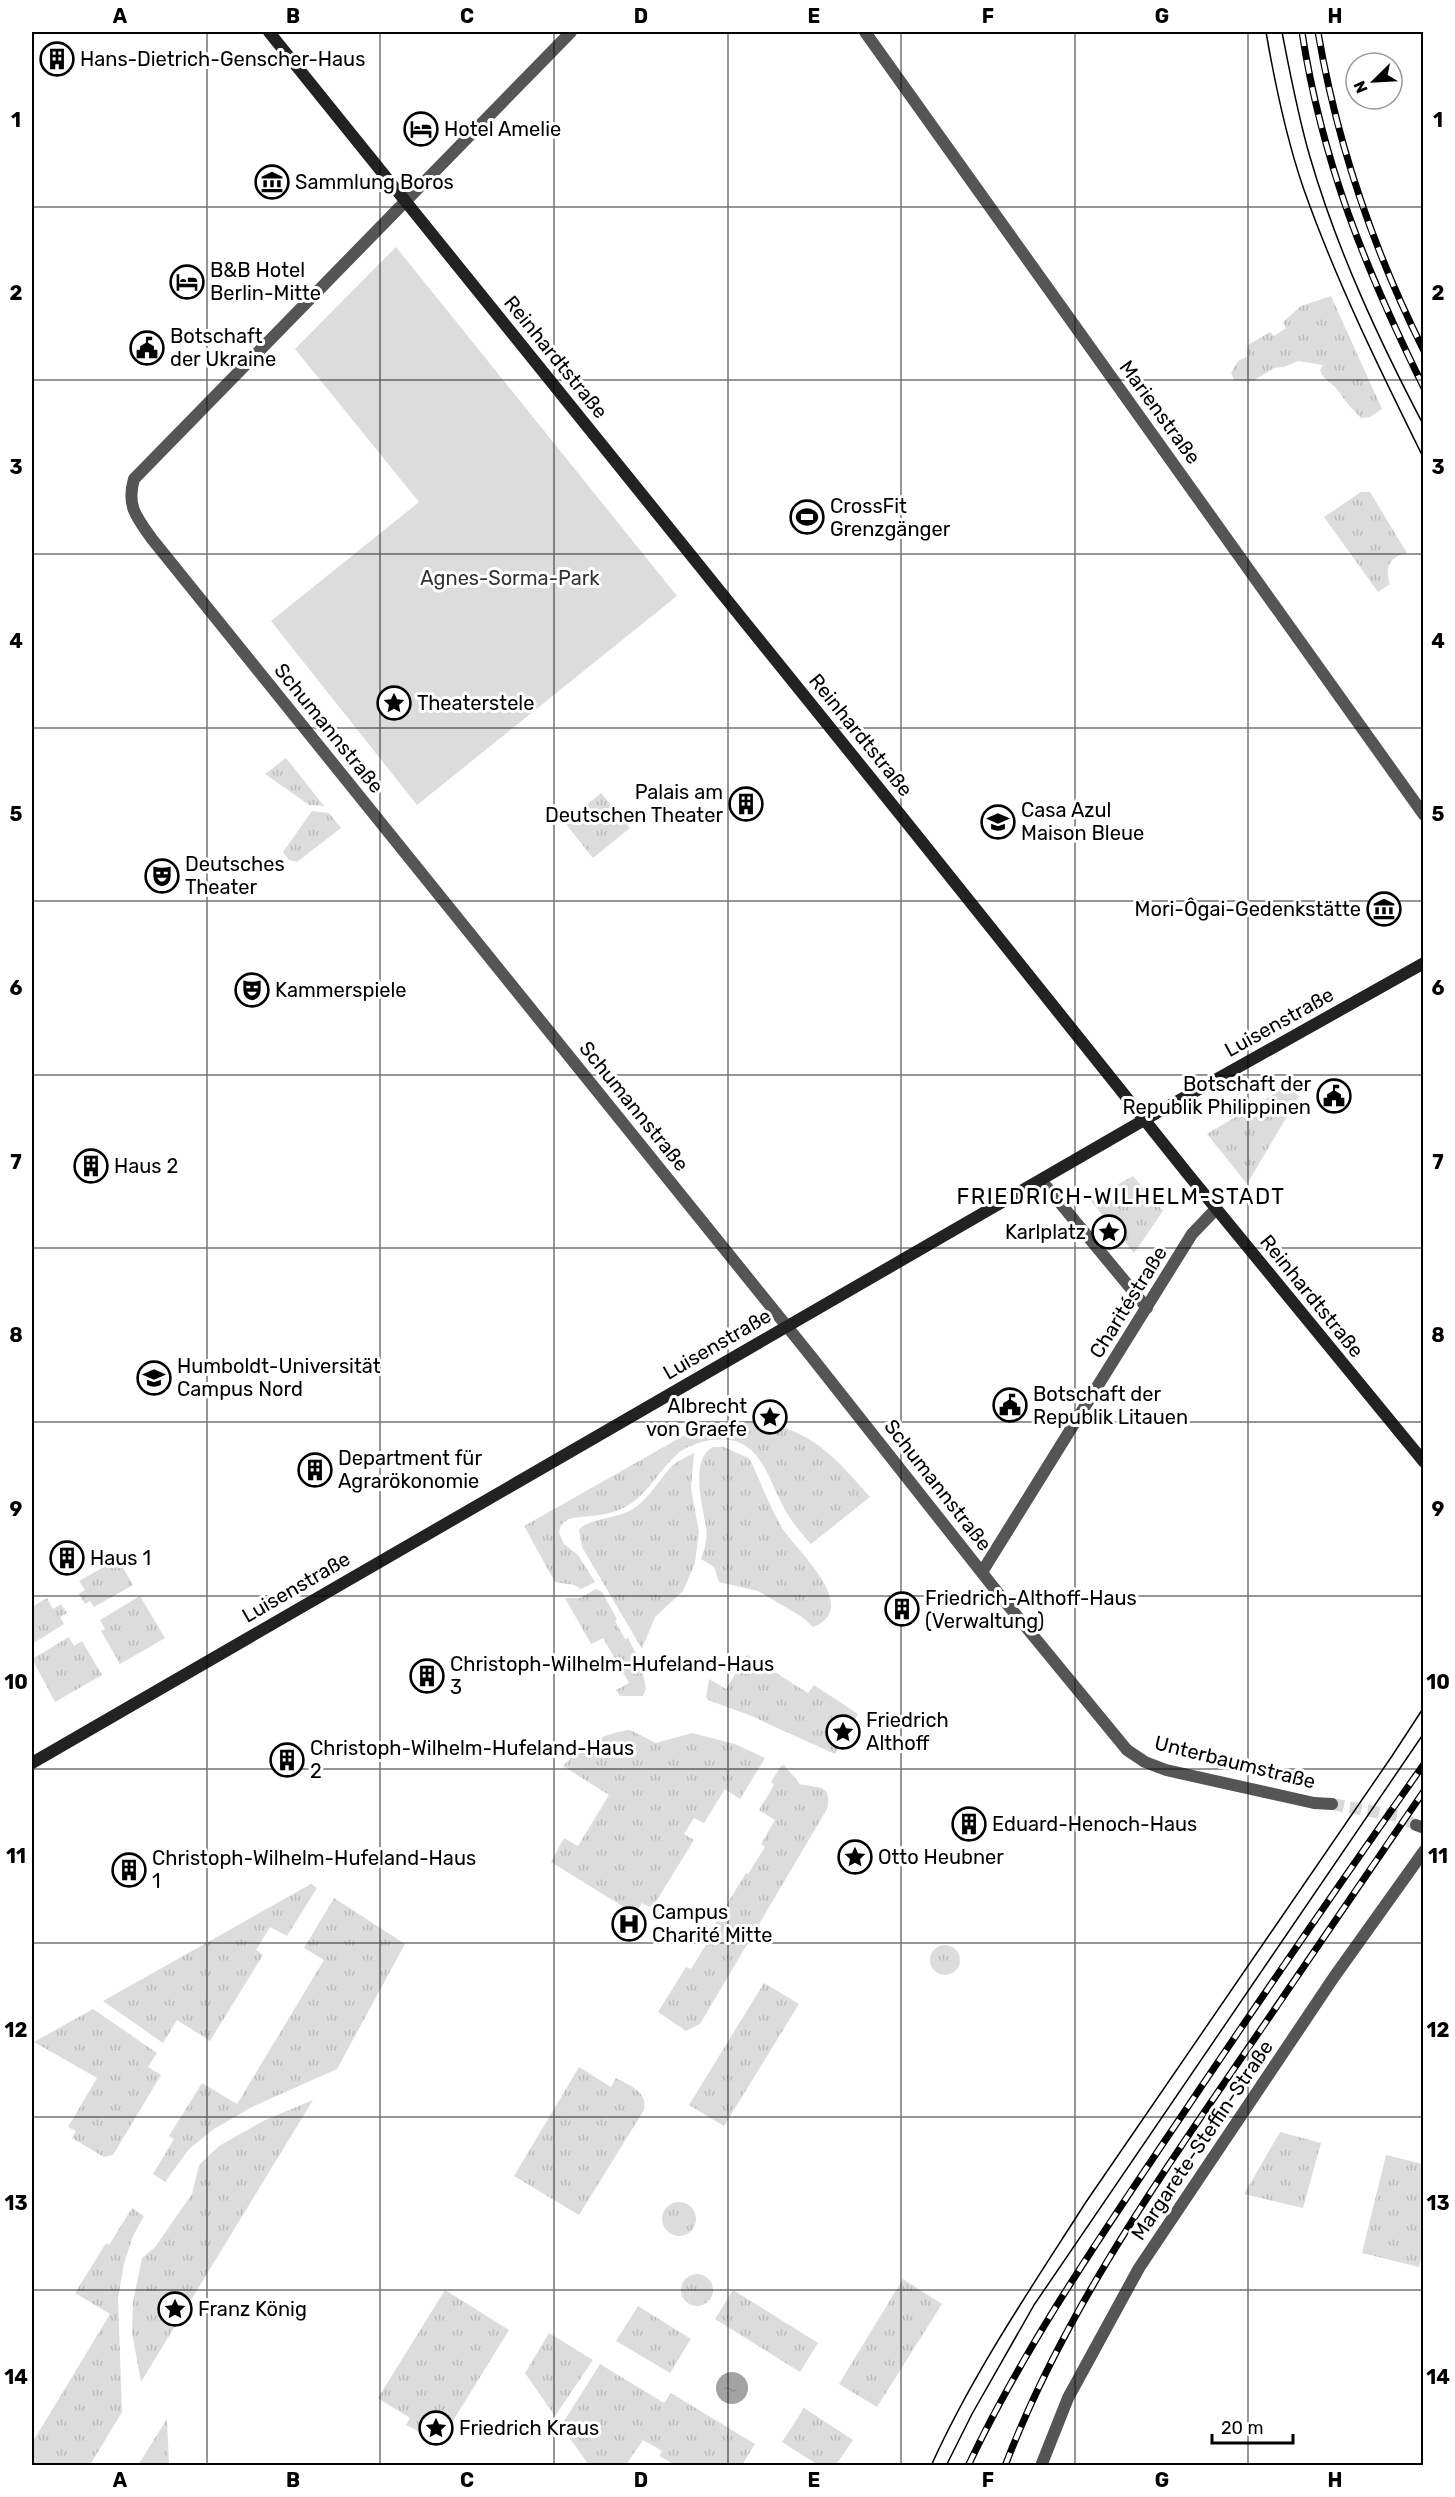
<svg xmlns="http://www.w3.org/2000/svg" width="1455" height="2497" font-family="Rubik,sans-serif">
<style>
.grass{fill:url(#grass-tufts)}
.park{fill:#dcdcdc}
.water{fill:url(#water-ripples)}
.lines{fill:none;stroke-linecap:round;stroke-linejoin:round}
.street-tunnel{stroke:#d9d9d9;stroke-width:12;stroke-dasharray:12 6;stroke-linecap:butt}
.street{stroke:#555;stroke-width:12}
.secondary{stroke:#222;stroke-width:12}
.tram{stroke:#000;stroke-width:1.5}
.rail-casing{stroke:#000;stroke-width:7}
.rail{stroke:#fff;stroke-width:4.5;stroke-dasharray:14;stroke-linecap:butt}
.grid{fill:none;stroke:#000;stroke-width:1.5;stroke-opacity:0.55}
.labels{text-anchor:middle;dominant-baseline:central;stroke-width:6;stroke-linejoin:round;paint-order:stroke}
.poi-label{font-size:20px;fill:#000;stroke:#fff;text-anchor:start}
.street-label{font-size:20px;fill:#000;stroke:#fff}
.park-label{font-size:20px;fill:#333;stroke:#fff}
.quarter-label{font-size:22px;letter-spacing:1.5px;fill:#000;stroke:#fff}
.neatline{fill:none;stroke:#000;stroke-width:2}
.grid-label{font-size:20px;text-anchor:middle;font-weight:bold;fill:#000}
</style>
<defs>
<pattern id="grass-tufts" width="24" height="20" patternUnits="userSpaceOnUse" patternTransform="scale(1.5)"><rect width="24" height="20" fill="#dcdcdc"/><path d="M3 7l-1-3M5 7V3M7 7l1-3M15 17l-1-3M17 17v-4M19 17l1-3" fill="none" stroke="#bbb"/></pattern>
<pattern id="water-ripples" width="26" height="14" patternUnits="userSpaceOnUse" patternTransform="scale(1.5)"><rect width="26" height="14" fill="#a3a3a3"/><path d="M2 4q2-2 4 0t4 0M15 11q2-2 4 0t4 0" fill="none" stroke="#8b8b8b"/></pattern>
</defs>
<rect width="100%" height="100%" fill="#fff"/>
<g class="grass">
<path d="M1331 296 1382 409 1370 417 1361 418C1352 409 1346 402 1339 392 1334 383 1323 381 1320 370L1323 365 1298 361 1284 367 1274 368 1253 381 1234 380 1231 373 1238 361 1247 357 1248 345 1270 332 1274 336 1286 328 1283 322 1301 306Z"/>
<path d="M1361 492H1370L1407 553C1390 556 1384 568 1390 584L1378 592 1324 517Z"/>
<path d="M286 758 324 806 309 805 265 774Z"/>
<path d="M601 793 630 828 593 858 565 823Z"/>
<path d="M312 811 329 813 341 828 297 862 289 860 283 852Z"/>
<path d="M1286 1087 1299 1096 1247 1184 1207 1134Z"/>
<path d="M1133 1176 1163 1211 1134 1253 1090 1200Z"/>
<path d="M721 1423C736 1424 753 1422 767 1424 814 1431 841 1464 870 1497L811 1544C801 1533 791 1521 784 1508 766 1474 759 1433 711 1440 701 1442 690 1445 681 1451 659 1468 648 1497 623 1508 613 1513 602 1515 592 1516 578 1518 561 1515 559 1533L564 1544 578 1555 595 1582 581 1589 574 1585 555 1582 524 1526 685 1435Z"/>
<path d="M713 1447H724L750 1459C760 1481 769 1505 781 1526 792 1547 864 1607 813 1627L802 1617 758 1591 719 1582 714 1567 701 1559C705 1548 708 1538 706 1527 703 1507 689 1459 713 1447Z"/>
<path d="M694 1453 691 1488 699 1532 695 1563 683 1591 655 1617 642 1649 582 1547 579 1530C584 1520 618 1518 631 1510 649 1500 659 1479 673 1465 679 1460 687 1457 694 1453Z"/>
<path d="M118 1559 133 1585 94 1607 90 1601 85 1604 79 1594 85 1590 79 1581Z"/>
<path d="M596 1589 602 1592 617 1619 615 1621 625 1639 628 1638 641 1663 646 1689 643 1696H620L616 1690 629 1683 603 1638 591 1644 565 1598H580Z"/>
<path d="M140 1596 165 1638 120 1664 101 1631 105 1629 100 1620Z"/>
<path d="M47 1598 53 1609 61 1604 67 1613 60 1617 64 1624 32 1644V1607Z"/>
<path d="M69 1637 74 1646 82 1641 102 1675 55 1702 32 1659Z"/>
<path d="M747 1655 808 1693 814 1685 858 1714 835 1754 749 1715 708 1700 706 1697 709 1679 726 1689Z"/>
<path d="M630 1730 656 1743 692 1733 735 1744 765 1758 740 1799 725 1789 704 1823 694 1818 684 1834 694 1840 652 1908 642 1903 635 1914 551 1862 564 1838 578 1846 609 1795 563 1766C579 1748 605 1732 630 1730Z"/>
<path d="M784 1765 800 1784C816 1789 833 1782 827 1809L700 2024 686 2031 658 2012 686 1967 691 1969 707 1943 705 1940 746 1873 748 1874 765 1847 761 1844 775 1820 759 1810 774 1785 771 1782 781 1766Z"/>
<path d="M311 1884 317 1888 287 1936 270 1927 256 1950 263 1955 210 2041 177 2020 163 2043 103 2001Z"/>
<path d="M334 1898 405 1944 337 2069 252 2107 214 2129 189 2149 165 2182 153 2174 174 2139 169 2136 202 2083 237 2104 324 1960 304 1948Z"/>
<circle cx="945" cy="1960" r="15"/>
<path d="M764 1983 799 2004 724 2126 689 2105Z"/>
<path d="M93 2009 157 2053 148 2067 161 2075 113 2155 104 2157 72 2138 76 2131 68 2127 97 2078 34 2042Z"/>
<path d="M579 2067 611 2087 616 2078C630 2086 648 2091 644 2110L579 2215 514 2176Z"/>
<path d="M313 2100 141 2382 132 2333 133 2302 142 2258 155 2247 192 2194 199 2165 219 2146 263 2121Z"/>
<path d="M1280 2132 1321 2143 1303 2208 1244 2194Z"/>
<path d="M1386 2155 1423 2164 1424 2247 1419 2267 1362 2253Z"/>
<circle cx="679" cy="2219" r="17"/>
<path d="M132 2208 144 2216 133 2236 124 2263 118 2298 122 2412 90 2465H32V2443L110 2314 75 2293 106 2243 109 2245Z"/>
<circle cx="697" cy="2290" r="16"/>
<path d="M903 2279 942 2304 877 2407 839 2384Z"/>
<path d="M445 2290 509 2330 443 2437 433 2439 406 2425 410 2418 378 2398Z"/>
<path d="M733 2290 818 2343 800 2372 715 2319Z"/>
<path d="M638 2306 691 2339 670 2373 616 2341Z"/>
<path d="M549 2333 593 2360 555 2416 525 2373Z"/>
<path d="M600 2364 664 2403 671 2393 755 2444 742 2465H675L659 2456 662 2451 643 2440 626 2465H589L561 2426Z"/>
<path d="M804 2408 853 2440 836 2465H818L782 2442Z"/>
<path d="M167 2419 169 2465H138Z"/>
</g>
<path class="park" d="M396 247 677 596 417 805 271 621 419 502 295 349Z"/>
<circle class="water" cx="732" cy="2388" r="16"/>
<g class="lines">
<path class="street-tunnel" d="M1332 1804 1398 1816 1416 1825"/>
<g class="street">
<path d="M571 32 134 479C126 506 137 518 152 539L810 1355 998 1593 1127 1750 1145 1762 1166 1770 1314 1803 1332 1804"/>
<path d="M865 32 1424 815"/>
<path d="M1041 1180 1147 1308"/>
<path d="M982 1572 1192 1234 1216 1209"/>
<path d="M1416 1825 1424 1828"/>
<path d="M1041 2466 1068 2398 1139 2268 1334 1977 1424 1851"/>
</g>
<g class="secondary">
<path d="M269 32 907 823 1187 1173 1424 1462"/>
<path d="M32 1763 1144 1120 1424 963"/>
</g>
<g class="tram">
<path d="M1266 32C1275 84 1286 137 1303 187 1336 281 1380 370 1424 459"/>
<path d="M1282 32C1290 73 1298 116 1310 157 1337 250 1379 340 1424 426"/>
<path d="M931 2466C973 2373 1031 2288 1086 2202L1392 1756 1424 1707"/>
<path d="M946 2466 972 2414 1034 2305 1424 1733"/>
</g>
<defs>
<g id="rail">
<path d="M1302 32C1322 163 1366 270 1424 388"/>
<path d="M1318 32C1337 144 1373 249 1424 351"/>
<path d="M968 2466C1022 2352 1092 2249 1162 2145 1248 2017 1335 1890 1424 1764"/>
<path d="M1005 2466C1059 2324 1146 2197 1231 2073 1296 1979 1359 1885 1424 1791"/>
</g>
</defs>
<use href="#rail" class="rail-casing"/>
<use href="#rail" class="rail"/>
</g>
<path class="grid" d="M207 32V2466M380 32V2466M554 32V2466M728 32V2466M901 32V2466M1075 32V2466M1248 32V2466M32 207H1424M32 380H1424M32 554H1424M32 728H1424M32 901H1424M32 1075H1424M32 1248H1424M32 1422H1424M32 1596H1424M32 1769H1424M32 1943H1424M32 2117H1424M32 2290H1424"/>
<defs>
<symbol id="building-ring" viewBox="-11 -11 22 22"><circle r="9.5" fill="#fff" stroke="#000" stroke-width="1.5"/><path d="M-4-6H4V6H1V3H-1V6H-4ZM-2.5-4.3h1.7v1.8h-1.7ZM.8-4.3h1.7v1.8H.8ZM-2.5-1h1.7V.8h-1.7ZM.8-1h1.7V.8H.8Z" fill="#000"/></symbol>
<symbol id="hotel-ring" viewBox="-11 -11 22 22"><circle r="9.5" fill="#fff" stroke="#000" stroke-width="1.5"/><path d="M-6-4.5h1.5V1H6V5H4.5V3h-9V5H-6ZM-4 0a1.8 1.8 0 1 1 3.6 0ZM.5 0V-2.5h3Q6-2.5 6 0Z" fill="#000"/></symbol>
<symbol id="museum-ring" viewBox="-11 -11 22 22"><circle r="9.5" fill="#fff" stroke="#000" stroke-width="1.5"/><path d="M0-6L6-3V-2H-6V-3ZM-5-1h2V3h-2ZM-1-1h2V3h-2ZM3-1h2V3H3ZM-6 4H6V6H-6Z" fill="#000"/></symbol>
<symbol id="civic-ring" viewBox="-11 -11 22 22"><circle r="9.5" fill="#fff" stroke="#000" stroke-width="1.5"/><path d="M-.6-6.5H3V-4.5H.6V-3L4-1V1h2V6H-6V1h2V-1L-.6-3ZM-1.2 2.5V6h2.4V2.5Z" fill="#000"/></symbol>
<symbol id="stadium-ring" viewBox="-11 -11 22 22"><circle r="9.5" fill="#fff" stroke="#000" stroke-width="1.5"/><path d="M0-5a6.5 5 0 1 0 0 10a6.5 5 0 1 0 0-10ZM-3.5-1.8h7v3.6h-7Z" fill="#000"/></symbol>
<symbol id="sight-ring" viewBox="-11 -11 22 22"><circle r="9.5" fill="#fff" stroke="#000" stroke-width="1.5"/><path d="M0-6L1.8-2.2L6-1.7L2.9 1.2L3.7 5.4L0 3.3L-3.7 5.4L-2.9 1.2L-6-1.7L-1.8-2.2Z" fill="#000"/></symbol>
<symbol id="school-ring" viewBox="-11 -11 22 22"><circle r="9.5" fill="#fff" stroke="#000" stroke-width="1.5"/><path d="M0-5L7-2L0 1L-7-2ZM-4 1L0 2.5L4 1V4Q0 6-4 4Z" fill="#000"/></symbol>
<symbol id="theatre-ring" viewBox="-11 -11 22 22"><circle r="9.5" fill="#fff" stroke="#000" stroke-width="1.5"/><path d="M-5-5.5Q0-4 5-5.5V0Q5 5 0 6Q-5 5-5 0ZM-3.3-2.5H-1v1.5H-3.3ZM1-2.5H3.3v1.5H1ZM-2.8 1Q0 5.5 2.8 1Z" fill="#000"/></symbol>
<symbol id="university-ring" viewBox="-11 -11 22 22"><circle r="9.5" fill="#fff" stroke="#000" stroke-width="1.5"/><path d="M0-5L7-2L0 1L-7-2ZM-4 1L0 2.5L4 1V4Q0 6-4 4Z" fill="#000"/></symbol>
<symbol id="hospital-ring" viewBox="-11 -11 22 22"><circle r="9.5" fill="#fff" stroke="#000" stroke-width="1.5"/><path d="M-5-5h3v3.5h4V-5h3V5h-3V1.5h-4V5h-3Z" fill="#000"/></symbol>
</defs>
<g fill-rule="evenodd">
<use href="#building-ring" x="38" y="40" width="38" height="38"/>
<use href="#hotel-ring" x="402" y="110" width="38" height="38"/>
<use href="#museum-ring" x="253" y="163" width="38" height="38"/>
<use href="#hotel-ring" x="168" y="263" width="38" height="38"/>
<use href="#civic-ring" x="128" y="329" width="38" height="38"/>
<use href="#stadium-ring" x="788" y="498" width="38" height="38"/>
<use href="#sight-ring" x="375" y="684" width="38" height="38"/>
<use href="#building-ring" x="727" y="785" width="38" height="38"/>
<use href="#school-ring" x="979" y="803" width="38" height="38"/>
<use href="#theatre-ring" x="143" y="857" width="38" height="38"/>
<use href="#museum-ring" x="1365" y="890" width="38" height="38"/>
<use href="#theatre-ring" x="233" y="971" width="38" height="38"/>
<use href="#civic-ring" x="1315" y="1077" width="38" height="38"/>
<use href="#building-ring" x="72" y="1147" width="38" height="38"/>
<use href="#sight-ring" x="1090" y="1213" width="38" height="38"/>
<use href="#university-ring" x="135" y="1359" width="38" height="38"/>
<use href="#civic-ring" x="991" y="1386" width="38" height="38"/>
<use href="#sight-ring" x="751" y="1398" width="38" height="38"/>
<use href="#building-ring" x="296" y="1451" width="38" height="38"/>
<use href="#building-ring" x="48" y="1539" width="38" height="38"/>
<use href="#building-ring" x="883" y="1590" width="38" height="38"/>
<use href="#building-ring" x="408" y="1657" width="38" height="38"/>
<use href="#sight-ring" x="824" y="1713" width="38" height="38"/>
<use href="#building-ring" x="268" y="1741" width="38" height="38"/>
<use href="#building-ring" x="950" y="1805" width="38" height="38"/>
<use href="#sight-ring" x="836" y="1838" width="38" height="38"/>
<use href="#building-ring" x="110" y="1851" width="38" height="38"/>
<use href="#hospital-ring" x="610" y="1905" width="38" height="38"/>
<use href="#sight-ring" x="156" y="2290" width="38" height="38"/>
<use href="#sight-ring" x="417" y="2409" width="38" height="38"/>
</g>
<g class="labels">
<g class="poi-label">
<text x="80" y="59">Hans-Dietrich-Genscher-Haus</text>
<text x="444" y="129">Hotel Amelie</text>
<text x="295" y="182">Sammlung Boros</text>
<text x="210" y="270">B&amp;B Hotel<tspan x="210" dy="23">Berlin-Mitte</tspan></text>
<text x="170" y="336">Botschaft<tspan x="170" dy="23">der Ukraine</tspan></text>
<text x="830" y="506">CrossFit<tspan x="830" dy="23">Grenzgänger</tspan></text>
<text x="417" y="703">Theaterstele</text>
<text x="723" y="792" text-anchor="end">Palais am<tspan x="723" dy="23">Deutschen Theater</tspan></text>
<text x="1021" y="810">Casa Azul<tspan x="1021" dy="23">Maison Bleue</tspan></text>
<text x="185" y="864">Deutsches<tspan x="185" dy="23">Theater</tspan></text>
<text x="1361" y="909" text-anchor="end">Mori-Ôgai-Gedenkstätte</text>
<text x="275" y="990">Kammerspiele</text>
<text x="1311" y="1084" text-anchor="end">Botschaft der<tspan x="1311" dy="23">Republik Philippinen</tspan></text>
<text x="114" y="1166">Haus 2</text>
<text x="1086" y="1232" text-anchor="end">Karlplatz</text>
<text x="177" y="1366">Humboldt-Universität<tspan x="177" dy="23">Campus Nord</tspan></text>
<text x="1033" y="1394">Botschaft der<tspan x="1033" dy="23">Republik Litauen</tspan></text>
<text x="747" y="1406" text-anchor="end">Albrecht<tspan x="747" dy="23">von Graefe</tspan></text>
<text x="338" y="1458">Department für<tspan x="338" dy="23">Agrarökonomie</tspan></text>
<text x="90" y="1558">Haus 1</text>
<text x="925" y="1598">Friedrich-Althoff-Haus<tspan x="925" dy="23">(Verwaltung)</tspan></text>
<text x="450" y="1664">Christoph-Wilhelm-Hufeland-Haus<tspan x="450" dy="23">3</tspan></text>
<text x="866" y="1720">Friedrich<tspan x="866" dy="23">Althoff</tspan></text>
<text x="310" y="1748">Christoph-Wilhelm-Hufeland-Haus<tspan x="310" dy="23">2</tspan></text>
<text x="992" y="1824">Eduard-Henoch-Haus</text>
<text x="878" y="1857">Otto Heubner</text>
<text x="152" y="1858">Christoph-Wilhelm-Hufeland-Haus<tspan x="152" dy="23">1</tspan></text>
<text x="652" y="1912">Campus<tspan x="652" dy="23">Charité Mitte</tspan></text>
<text x="198" y="2309">Franz König</text>
<text x="459" y="2428">Friedrich Kraus</text>
</g>
<g class="street-label">
<text transform="translate(556 357) rotate(51)">Reinhardtstraße</text>
<text transform="translate(1160 412) rotate(54)">Marienstraße</text>
<text transform="translate(329 728) rotate(51)">Schumannstraße</text>
<text transform="translate(861 735) rotate(51)">Reinhardtstraße</text>
<text transform="translate(1279 1022) rotate(-29)">Luisenstraße</text>
<text transform="translate(634 1106) rotate(51)">Schumannstraße</text>
<text transform="translate(1312 1296) rotate(51)">Reinhardtstraße</text>
<text transform="translate(1128 1302) rotate(-58)">Charitéstraße</text>
<text transform="translate(717 1344) rotate(-30)">Luisenstraße</text>
<text transform="translate(938 1485) rotate(52)">Schumannstraße</text>
<text transform="translate(296 1587) rotate(-30)">Luisenstraße</text>
<text transform="translate(1235 1762) rotate(14)">Unterbaumstraße</text>
<text transform="translate(1202 2140) rotate(-56)">Margarete-Steffin-Straße</text>
</g>
<g class="park-label">
<text x="510" y="578">Agnes-Sorma-Park</text>
</g>
<g class="quarter-label">
<text x="1121" y="1196">FRIEDRICH-WILHELM-STADT</text>
</g>
</g>
<rect width="1455" height="2497" fill="none" stroke="#ffffff" stroke-width="66"/>
<g transform="translate(1374 81) rotate(246)"><circle r="28" fill="#ffffff" stroke="#999999" stroke-width="1.5"/>
<path d="M0-4.5L10 22L0 15L-10 22Z" fill="#000000"/>
<text y="-9" font-size="16" font-weight="bold" text-anchor="middle" fill="#000000">N</text>
</g>
<path d="M1212 2434v9h81v-9" fill="none" stroke="#000000" stroke-width="3"/>
<text x="1221" y="2434" font-size="18" fill="#000000" stroke="#ffffff" stroke-width="4.5" paint-order="stroke">20 m</text>
<rect x="33" y="33" width="1389" height="2431" class="neatline"/>
<g class="grid-label">
<text x="120" y="23">A</text>
<text x="293" y="23">B</text>
<text x="467" y="23">C</text>
<text x="641" y="23">D</text>
<text x="814" y="23">E</text>
<text x="988" y="23">F</text>
<text x="1162" y="23">G</text>
<text x="1335" y="23">H</text>
<text x="16" y="127">1</text>
<text x="1438" y="127">1</text>
<text x="16" y="300">2</text>
<text x="1438" y="300">2</text>
<text x="16" y="474">3</text>
<text x="1438" y="474">3</text>
<text x="16" y="648">4</text>
<text x="1438" y="648">4</text>
<text x="16" y="821">5</text>
<text x="1438" y="821">5</text>
<text x="16" y="995">6</text>
<text x="1438" y="995">6</text>
<text x="16" y="1169">7</text>
<text x="1438" y="1169">7</text>
<text x="16" y="1342">8</text>
<text x="1438" y="1342">8</text>
<text x="16" y="1516">9</text>
<text x="1438" y="1516">9</text>
<text x="16" y="1689">10</text>
<text x="1438" y="1689">10</text>
<text x="16" y="1863">11</text>
<text x="1438" y="1863">11</text>
<text x="16" y="2037">12</text>
<text x="1438" y="2037">12</text>
<text x="16" y="2210">13</text>
<text x="1438" y="2210">13</text>
<text x="16" y="2384">14</text>
<text x="1438" y="2384">14</text>
<text x="120" y="2487">A</text>
<text x="293" y="2487">B</text>
<text x="467" y="2487">C</text>
<text x="641" y="2487">D</text>
<text x="814" y="2487">E</text>
<text x="988" y="2487">F</text>
<text x="1162" y="2487">G</text>
<text x="1335" y="2487">H</text>
</g>
</svg>
